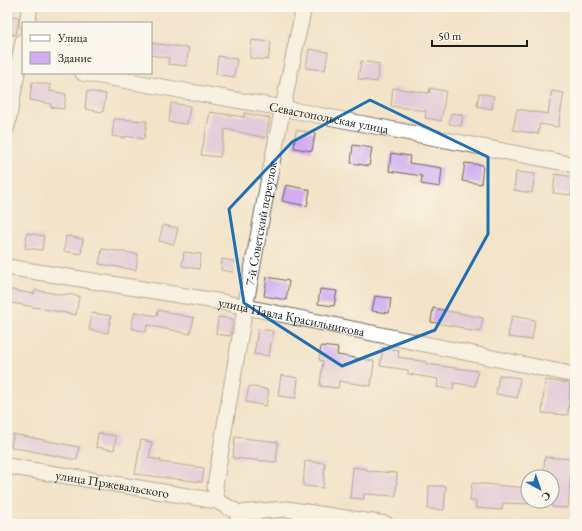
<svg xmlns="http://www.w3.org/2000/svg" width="582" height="531" font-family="'EB Garamond',serif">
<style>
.building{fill:#d2adf1}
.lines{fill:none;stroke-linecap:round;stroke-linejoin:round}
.minor-casing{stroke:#676258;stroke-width:17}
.minor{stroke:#fff;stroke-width:15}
.marked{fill:none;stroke:#1f6fb2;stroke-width:3;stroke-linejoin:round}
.labels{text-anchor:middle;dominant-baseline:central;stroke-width:3;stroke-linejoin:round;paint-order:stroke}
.street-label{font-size:13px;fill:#1c1c1c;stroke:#fbf7ec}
</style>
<rect width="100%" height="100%" fill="#fbf7ec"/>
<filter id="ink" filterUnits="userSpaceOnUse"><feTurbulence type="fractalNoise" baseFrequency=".025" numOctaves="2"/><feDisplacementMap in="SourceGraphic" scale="8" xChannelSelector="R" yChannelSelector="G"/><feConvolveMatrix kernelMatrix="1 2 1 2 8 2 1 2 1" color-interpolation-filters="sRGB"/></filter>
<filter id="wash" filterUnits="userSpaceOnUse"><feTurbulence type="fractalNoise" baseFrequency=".012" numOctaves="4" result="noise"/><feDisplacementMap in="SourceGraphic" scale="16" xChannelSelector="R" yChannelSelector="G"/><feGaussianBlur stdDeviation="0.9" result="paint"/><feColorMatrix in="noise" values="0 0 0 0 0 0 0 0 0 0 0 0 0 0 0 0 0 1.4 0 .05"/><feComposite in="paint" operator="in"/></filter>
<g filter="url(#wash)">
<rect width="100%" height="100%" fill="#f3e3c8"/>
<g id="blocks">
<g class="building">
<path d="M7 15 19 17 16 35 7 34Z"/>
<path d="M252 40 271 42 268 60 250 58Z"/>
<path d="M151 43 189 48 186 66 168 64 169 58 151 55Z"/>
<path d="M309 49 328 52 325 70 306 68Z"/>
<path d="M218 56 237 59 234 77 216 74Z"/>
<path d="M361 61 379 64 377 82 358 79Z"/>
<path d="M32 82 51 85 50 91 66 94 64 109 50 107 51 104 30 100Z"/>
<path d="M393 88 429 93 430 88 446 91 441 121 425 118 426 111 391 106Z"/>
<path d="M87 91 106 94 103 112 85 109Z"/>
<path d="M552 91 564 93 558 127 540 124 538 134 513 130 517 109 548 114Z"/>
<path d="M479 93 494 96 492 109 477 106Z"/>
<path d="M171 103 190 106 187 124 169 122Z"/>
<path d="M210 112 244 117V113L270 118 266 138 225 129 220 157 201 155Z"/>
<path d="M451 113 463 115 461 126 449 124Z"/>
<path d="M114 119 147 121 144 139 125 136V138L112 136Z"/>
<path d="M296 130 315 133 312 151 294 148Z"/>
<path d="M353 145 372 148 369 166 351 163Z"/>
<path d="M391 153 410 156 409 163 442 168 440 187 421 184 422 176 389 171Z"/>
<path d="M465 163 483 165 481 184 462 181Z"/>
<path d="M516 172 535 174 532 193 514 190Z"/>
<path d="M555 174 574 177 571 195 553 193Z"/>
<path d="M286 185 310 190 307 206 282 201Z"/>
<path d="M163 225 178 228 174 244 159 241Z"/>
<path d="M27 233 44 236 42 250 25 248Z"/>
<path d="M66 236 83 239 81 254 64 251Z"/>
<path d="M102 249 138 254 136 270 99 264Z"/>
<path d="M184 252 201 254 199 269 182 266Z"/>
<path d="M222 259 234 261 233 272 221 270Z"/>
<path d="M267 277 289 281 286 300 264 296Z"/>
<path d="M7 289 34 294 35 290 64 295 65 294 79 296 76 315 7 302Z"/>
<path d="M320 289 337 291 334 306 318 304Z"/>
<path d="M375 296 391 298 389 313 372 311Z"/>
<path d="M433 308 483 318 480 332 464 330V328L431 322Z"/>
<path d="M158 310 194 318 190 334 147 325 146 332 131 328 135 312 157 316Z"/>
<path d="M92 313 111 316 108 333 89 330Z"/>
<path d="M512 316 535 320 532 340 508 337Z"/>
<path d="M218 317 233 319 230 336 216 334Z"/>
<path d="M258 329 273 331 269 356 254 354Z"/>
<path d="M321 346 338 348 337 355 374 361 371 386 339 381 338 388 320 386 323 361 319 360Z"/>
<path d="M383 348 399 350 398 357 427 362 426 364 478 371 475 386 454 383 453 390 437 387 438 379 408 374V370L380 366Z"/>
<path d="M281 375 298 378 296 398 278 396Z"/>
<path d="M499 375 520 378 517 398 496 394Z"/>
<path d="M545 380 570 383 568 415 542 413Z"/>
<path d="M249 386 269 390 266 406 246 402Z"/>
<path d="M98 433 116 436 114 450 96 447Z"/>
<path d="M13 434 79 447 77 460 11 447Z"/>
<path d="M235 437 278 442 276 462 233 458Z"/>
<path d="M141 440 152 442 149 458 161 460 160 462 204 468 202 482 135 474Z"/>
<path d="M545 457 572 459 568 508 552 507V477H543Z"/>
<path d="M305 461 325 463 323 488 303 486Z"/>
<path d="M353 467 367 469V471L397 473 396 496 364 494V499L350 498Z"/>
<path d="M472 483 528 488V504L503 503 502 510 475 508 476 501H470Z"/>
<path d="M429 486H446L444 510 428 509Z"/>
</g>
</g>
</g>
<g filter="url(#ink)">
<use href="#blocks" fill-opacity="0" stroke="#676258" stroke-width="1"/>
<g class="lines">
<defs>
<g id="minor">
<path d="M27 23 30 7"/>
<path id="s1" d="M83 73 282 108 575 165"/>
<path d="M7 127 23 41"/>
<path id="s2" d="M7 267 222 302 575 375"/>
<path id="s3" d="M7 466 217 501"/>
<path d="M239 513 286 509 386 524"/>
<path id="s4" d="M237 524 239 513 217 501 215 486C241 326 269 166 304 7"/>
</g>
</defs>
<use href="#minor" class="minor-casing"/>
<use href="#minor" class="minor"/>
</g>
</g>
<path d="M0 0H582V531H0ZM370 100 488 157V234L435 330 342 366 244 303 229 209 292 142Z" fill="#f3e3c8" fill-opacity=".55" fill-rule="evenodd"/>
<path class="marked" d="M370 100 488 157V234L435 330 342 366 244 303 229 209 292 142Z"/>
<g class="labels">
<g class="street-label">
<text stroke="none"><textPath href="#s1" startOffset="250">Севастопольская улица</textPath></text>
<text stroke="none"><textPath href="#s4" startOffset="318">7-й Советский переулок</textPath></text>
<text stroke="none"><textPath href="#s2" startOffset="289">улица Павла Красильникова</textPath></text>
<text stroke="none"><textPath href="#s3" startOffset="107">улица Пржевальского</textPath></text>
</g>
</g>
<rect width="582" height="531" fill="none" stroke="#fbf7ec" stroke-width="24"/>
<rect x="22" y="22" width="130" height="52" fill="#fbf7ec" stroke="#a29f99"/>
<rect x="30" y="35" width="20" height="6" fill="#ffffff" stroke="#a29f99"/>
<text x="58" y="42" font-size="12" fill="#1c1c1c">Улица</text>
<rect x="30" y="52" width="20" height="12" fill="#d2adf1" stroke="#a29f99"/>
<text x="58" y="62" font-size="12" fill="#1c1c1c">Здание</text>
<g transform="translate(540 489) rotate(140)"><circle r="19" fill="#fbf7ec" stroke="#a29f99"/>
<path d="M0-3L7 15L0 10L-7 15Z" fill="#1f6fb2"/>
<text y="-6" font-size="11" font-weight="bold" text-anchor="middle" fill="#1c1c1c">С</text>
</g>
<path d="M432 40v6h95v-6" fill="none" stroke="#1c1c1c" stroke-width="2"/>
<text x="438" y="40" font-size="12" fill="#1c1c1c" stroke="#fbf7ec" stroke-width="3" paint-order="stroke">50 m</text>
</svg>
